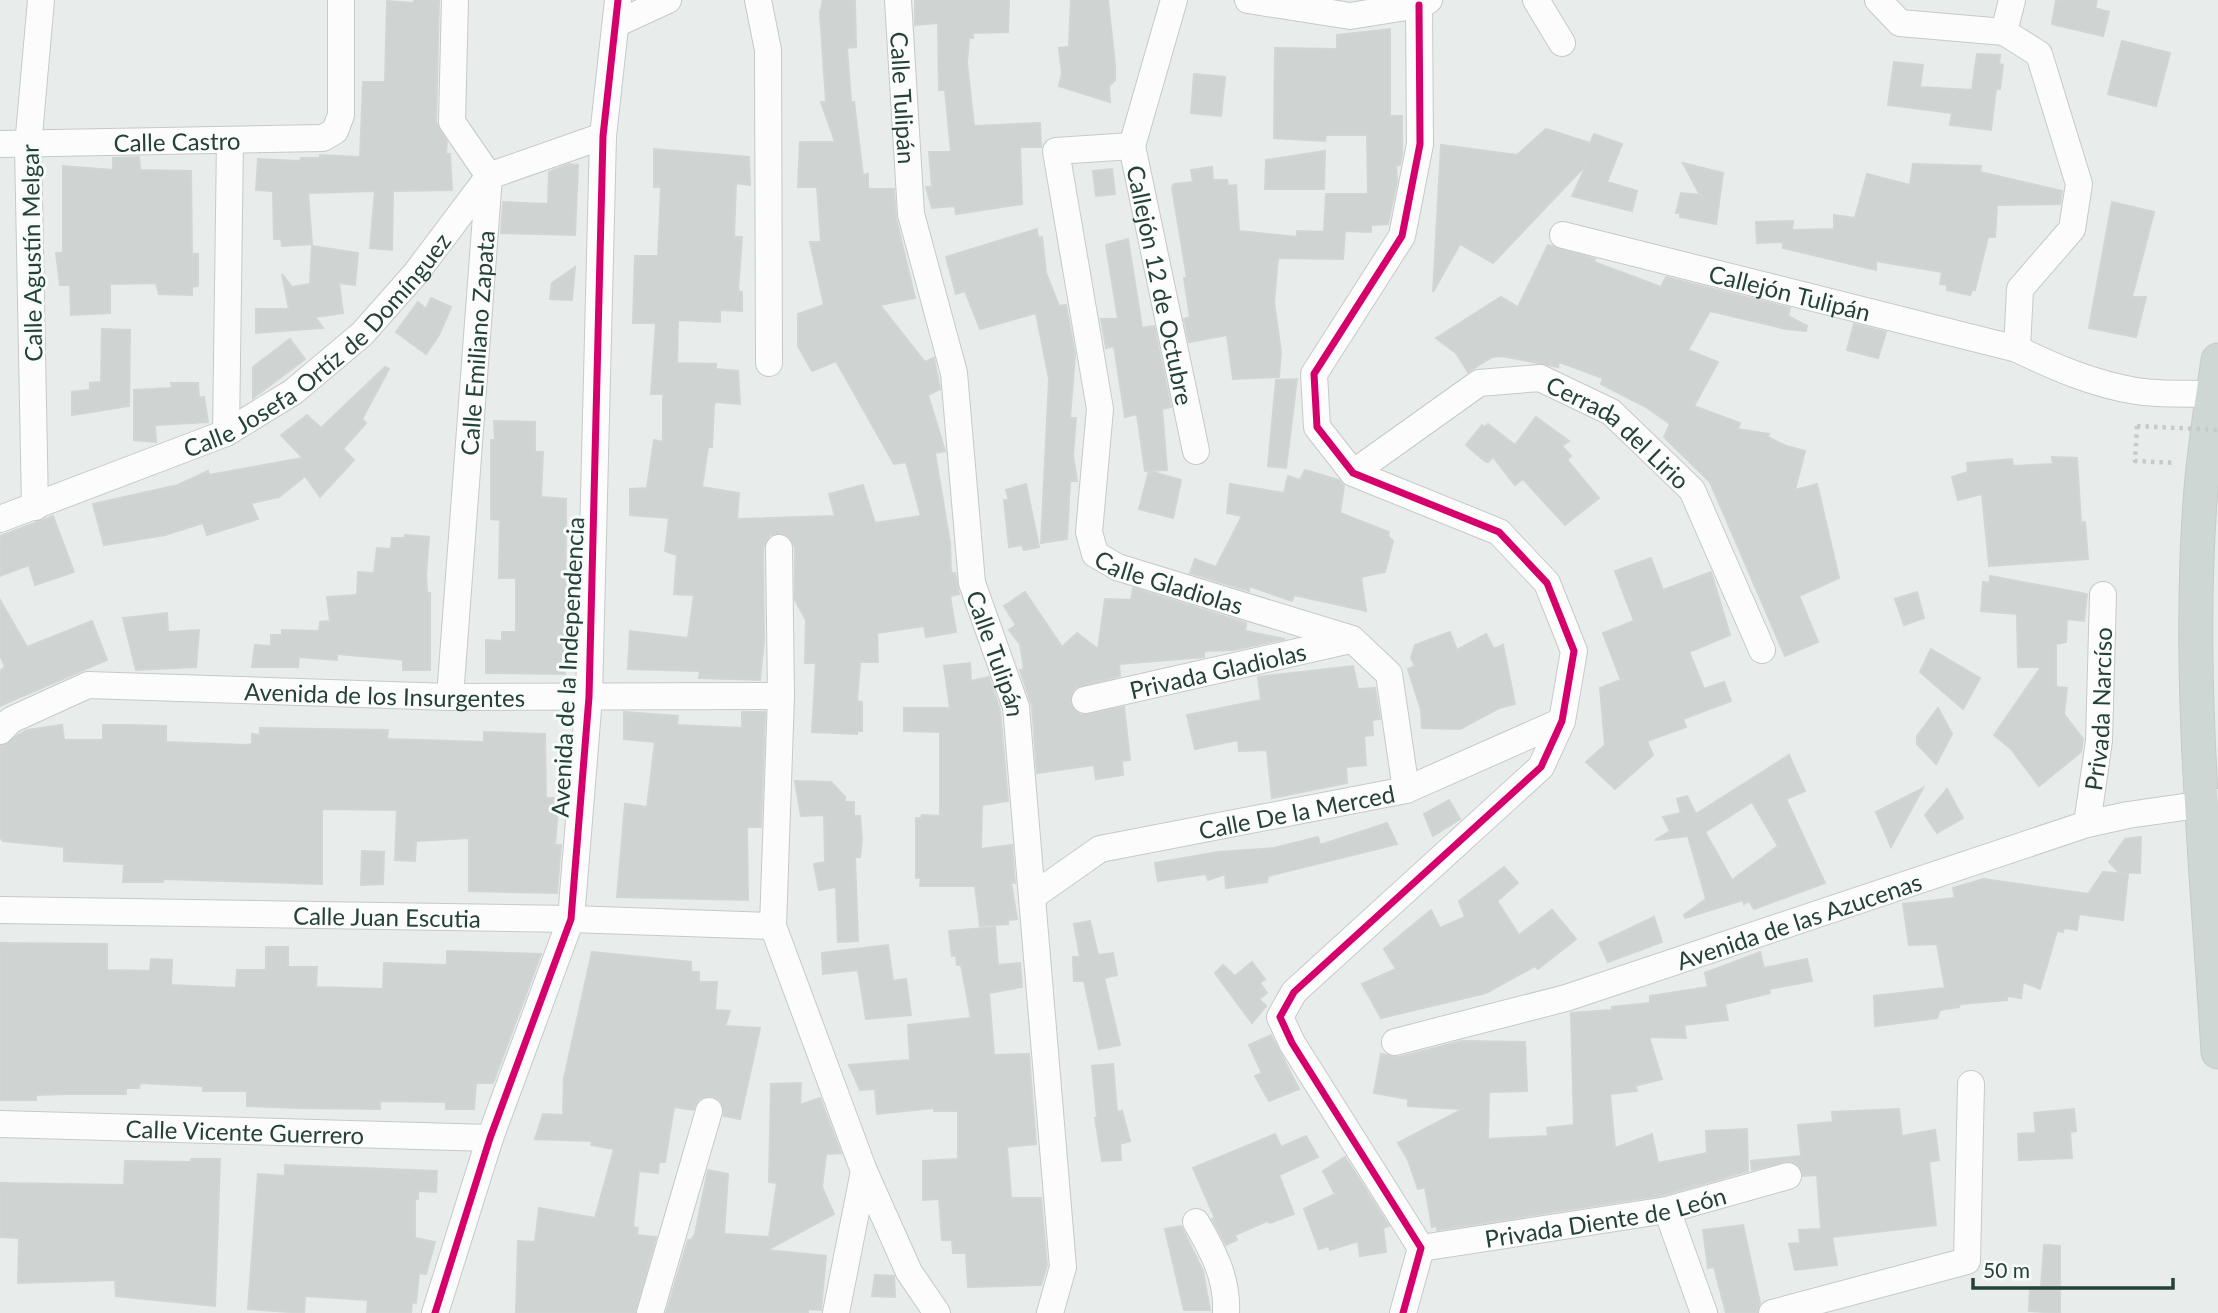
<svg xmlns="http://www.w3.org/2000/svg" width="2218" height="1313" font-family="Lato,sans-serif">
<style>
.building{fill:#cfd4d2;stroke:#d1d6d4;stroke-width:2;fill-rule:evenodd}
.lines{fill:none;stroke-linecap:round;stroke-linejoin:round}
.minor-casing{stroke:#c5cac8;stroke-width:28}
.major-casing{stroke:#c3ccc9;stroke-width:35}
.path{stroke:#c3ccca;stroke-width:4.5;stroke-dasharray:3.5 5;stroke-linecap:butt}
.minor{stroke:#fcfcfc;stroke-width:26}
.major{stroke:#cfd7d5;stroke-width:33}
.path-bridge{stroke:#c3ccca;stroke-width:4.5;stroke-dasharray:3.5 5;stroke-linecap:butt}
.cycleway-casing{stroke:#f7fbf9;stroke-width:11}
.cycleway{stroke:#d6006c;stroke-width:7}
.labels{text-anchor:middle;dominant-baseline:central;stroke-width:6;stroke-linejoin:round;paint-order:stroke}
.street-label{font-size:24px;fill:#24423a;stroke:#f7fbf9}
</style>
<rect width="100%" height="100%" fill="#e8edeb"/>
<g class="building">
<path d="M414 0H439L436 122 447 142 446 154H450L452 190 393 191 392 250 370 248 375 191 308 193 312 244 282 246 281 239H274L273 191 256 190 258 159 300 161 301 158H320V155L360 157 363 82H385L387 1 414 3Z"/>
<path d="M823 0H855L856 47 847 48 851 102H854L863 175 868 174V189H894L896 218 915 298 880 305 925 362 934 358 940 389 928 395 945 451 935 453 950 543 951 573H955L959 594 950 596 956 632 926 637 924 626 877 633 878 662H860L857 701 862 702V731H857V734L812 732 816 663H805L806 620 795 600V547L786 534 770 535 763 548 764 640 760 680 699 678 700 671 628 669 630 631 688 638 694 595 674 594 677 555 665 551 669 518 630 515V489L647 488 654 440 663 442V394H651L656 323H633L635 256H658L661 187H654V149L749 157 750 185 736 183 734 237H742L738 291 742 292V311L720 310V322L678 320 677 363 716 364V369L738 371 740 404 716 402 714 405 712 447H708L702 487 739 493 737 519 835 516 829 494 863 485 875 523 921 516 906 462 894 464 836 361 812 371 798 346V314L824 305 810 242H821L817 187H798L800 142H835L821 102H826L820 13Z"/>
<path d="M915 0H1009L1008 32 973 33V38H969L967 63 974 126 1040 123 1041 147H1020L1022 204 956 214 955 206 932 208 926 187H932L929 152H951L945 90H939L938 23 915 25Z"/>
<path d="M1071 0H1108L1115 65V80L1109 86 1110 102 1059 86 1062 73 1059 48 1069 47Z"/>
<path d="M2056 0H2097L2095 8 2109 12 2103 36 2052 24Z"/>
<path d="M1390 29V116H1402V155L1400 165 1396 166 1397 181 1388 224 1371 225V232L1345 231 1343 259 1278 258 1274 302 1281 352 1279 377 1233 379 1227 335 1189 342 1184 319 1190 317 1184 278H1187L1172 188 1174 184 1193 182 1191 170 1212 167 1213 180H1227L1228 186 1236 185 1239 231 1297 237V231L1324 232 1326 194H1368L1367 135H1326L1325 141 1274 138 1275 48 1337 49V35Z"/>
<path d="M2122 41 2170 53 2156 106 2108 94Z"/>
<path d="M1977 54 2000 55 1999 64 2003 65 2000 89H1996L1991 130 1950 125 1952 113 1888 105 1894 62 1923 65 1920 87 1972 90Z"/>
<path d="M1194 74 1225 77 1221 116 1191 113Z"/>
<path d="M1546 129 1590 143 1594 134 1622 144 1607 182 1637 191 1632 211 1572 196 1587 164 1493 263 1460 244 1433 292 1441 145 1517 155Z"/>
<path d="M1325 151 1324 189H1265L1266 160Z"/>
<path d="M139 157 140 170 191 171 192 254H198V286L192 287V295L159 294 156 283 110 284V313L71 315 70 285H60L56 253H63V166L113 170V158Z"/>
<path d="M1683 163 1723 173 1716 224 1680 217V213H1676L1681 193 1700 195Z"/>
<path d="M569 164 578 165 575 235 501 233 503 202 548 204 549 172Z"/>
<path d="M1913 164 1981 166 1980 172 2062 191 2060 204 1997 205 1995 237H1988L1975 290H1972L1970 295 1947 290V285L1940 284 1942 272 1876 261V270L1783 248V242L1757 243 1756 222 1793 221 1792 230 1834 229V215L1855 218 1867 174 1910 185Z"/>
<path d="M1112 169 1115 194 1096 196 1093 171Z"/>
<path d="M2112 202 2154 212 2132 297H2146L2136 337 2089 328Z"/>
<path d="M1037 229 1038 238 1042 237 1046 273 1059 306 1066 305 1075 354 1070 418H1076L1073 455 1077 481H1070L1067 539 1041 543 1049 379 1036 313 980 329 965 291 956 294 946 257Z"/>
<path d="M1128 239 1142 328 1154 326 1171 407 1162 409 1167 470 1145 471 1137 414 1125 417 1114 346 1106 348 1101 319H1118L1106 245Z"/>
<path d="M1548 245 1595 259 1594 262 1661 287 1666 277 1790 308 1788 316 1807 326 1806 331 1786 329 1710 311 1688 350 1718 362 1694 406 1740 423 1738 429 1769 434 1768 437 1786 446 1805 451 1795 490 1817 484 1839 578 1799 596 1818 642 1785 656 1710 482 1664 437 1670 424 1646 407 1601 384 1603 378 1559 362 1558 367 1502 356 1492 357 1468 372 1456 353 1436 338 1501 297 1518 307Z"/>
<path d="M312 246 358 253 355 285 339 283 343 313 315 317 323 328 256 333V309H289L282 274 292 287 310 284Z"/>
<path d="M575 267 572 300 550 299 552 283Z"/>
<path d="M431 298 451 307 439 335 426 354 396 332 418 302 426 309Z"/>
<path d="M1854 324 1886 332 1878 358 1847 350Z"/>
<path d="M102 329 130 330 129 406 72 415V392L90 390V383L101 382Z"/>
<path d="M290 339 305 359 253 398V367Z"/>
<path d="M385 367 389 369 362 419 366 423 343 449 354 460 320 497 305 476 279 497 251 503 258 519 207 535 203 523 165 535 104 545 93 504 178 485 208 471 209 475 303 458 281 435 307 415 321 428Z"/>
<path d="M1297 379 1286 468 1268 466 1276 380Z"/>
<path d="M171 383H198L199 398 204 397 208 422 155 425 156 442 134 440V390L172 388Z"/>
<path d="M1536 417 1569 441 1562 446 1571 456 1567 460 1599 498 1565 525 1523 479 1515 485 1493 457 1488 462 1485 461 1466 445 1482 425 1485 427 1488 424 1515 445Z"/>
<path d="M494 421 535 422V452H543L541 497 566 499 565 674 486 673V640L502 641V632H516V578H499L500 520 491 519V440H495Z"/>
<path d="M2052 457 2077 458 2081 523 2085 522 2088 559 1989 566 1982 494 1958 500 1952 477 1968 472 1967 463 2012 459 2013 466 2053 464Z"/>
<path d="M1305 470 1339 480 1344 486 1340 513 1389 532 1388 536 1393 541 1385 572 1361 577 1366 611 1294 595 1292 601 1249 586V591L1190 573 1195 559 1216 567 1242 516 1227 513 1230 484 1284 493 1288 476 1300 480Z"/>
<path d="M1149 471 1181 480 1173 518 1139 509Z"/>
<path d="M1026 484 1039 547 1024 550 1022 545 1009 547 1004 500H1009L1006 490Z"/>
<path d="M53 516 74 572 35 585 29 565 0 576V536Z"/>
<path d="M405 535 429 537 426 574 427 593H430V670H403V660L395 659 337 654V660L299 657 298 667H252L255 645 271 646V635H282V630L319 631 320 622 330 621 327 597 357 595 358 572 374 573 377 548 391 549 392 538H404Z"/>
<path d="M1651 558 1663 590 1711 572 1730 635 1689 652 1704 689 1724 682 1731 701 1683 719 1686 727 1647 741 1653 755 1615 789 1586 762 1605 745 1600 688 1621 680 1603 633 1634 621 1615 571Z"/>
<path d="M1990 576 2087 594 2084 621 2067 619 2066 642 2056 644V687L2067 688 2064 714 2083 739 2081 752 2039 786 2011 749 1994 735 2041 667H2018L2017 614 1981 611 1983 582 1990 583Z"/>
<path d="M1133 588 1246 623 1245 631 1285 639 1234 650 1204 651V657L1119 664 1120 676 1075 688 1070 703 1080 715 1124 707 1130 760 1122 761 1123 775 1096 779 1094 765 1037 773 1032 706 1020 670 1024 669 1020 644 1009 630 1016 625 1004 606 1025 592 1062 647 1077 633 1098 649 1105 599 1131 600Z"/>
<path d="M1917 592 1924 618 1904 625 1895 599Z"/>
<path d="M0 600 27 647 92 621 107 660 0 706V671L5 667 0 655Z"/>
<path d="M167 613 168 632 199 630 196 667 136 670 123 618Z"/>
<path d="M1450 632 1457 650 1486 634 1494 649 1503 645 1515 704 1499 708 1460 729 1422 728 1421 710 1408 669 1415 666 1411 658 1415 645Z"/>
<path d="M1931 649 1980 678 1963 709 1920 672Z"/>
<path d="M970 663 971 681 989 677 1000 710 1008 801 982 805 981 849 1012 845 1015 883 1011 882 1017 919 1008 920V924L980 926 975 886H920L921 878H916V818H921L922 815 940 816V732L904 731V708H950L944 666Z"/>
<path d="M1353 666 1358 689 1375 688 1380 719 1372 720 1373 735 1364 736 1366 765 1346 767 1347 783 1272 798 1267 750 1239 751 1238 740 1195 749 1187 715 1261 700 1258 677Z"/>
<path d="M1938 708 1952 734 1936 764 1917 744V736Z"/>
<path d="M624 712 678 716 677 725 742 728V712H765L761 827H747L748 900 617 897 625 804 647 807 655 742 624 739Z"/>
<path d="M62 725 64 740H103V725H130L166 726V742L245 745 252 744V734L260 735V728L388 730 387 739 484 742V732L545 734 546 798H554L558 809 555 845H561L557 893 469 891V838L416 841 415 861 395 860 397 810 322 809V884L163 879V882H123L124 864 64 861V847L3 841 0 837V746L27 730Z"/>
<path d="M1789 755 1805 791 1786 799 1825 883 1754 909 1749 901 1744 904 1743 900 1685 918 1684 915 1706 899 1688 836 1655 840 1670 831 1663 817 1681 813 1677 799 1687 796 1696 814ZM1752 802 1778 846 1732 880 1705 832Z"/>
<path d="M795 781 831 782 845 797V802H854V816H860L862 840 860 857H855L858 941 838 942 836 887 819 890 814 864 825 862 824 815 801 816Z"/>
<path d="M1923 788 1891 847 1876 812Z"/>
<path d="M1947 789 1963 818 1937 833 1925 815Z"/>
<path d="M1449 800 1460 819 1433 836 1424 814Z"/>
<path d="M1387 823 1397 844 1268 876 1267 882 1226 888 1225 874 1208 880 1206 874 1158 881 1155 863 1218 852 1274 848 1318 837 1320 845Z"/>
<path d="M2141 837 2140 873 2119 872 2109 862 2125 839Z"/>
<path d="M362 851 384 852 383 884 361 885Z"/>
<path d="M1504 867 1518 883 1497 901 1519 935 1552 910 1576 939 1538 969 1535 966 1486 993 1381 1018 1362 984 1396 969 1384 949 1431 910 1440 928 1465 917 1459 901Z"/>
<path d="M2103 872 2128 874 2123 920 2079 914 2077 930 2064 928 2063 932 2057 931 2040 989 2023 982 2021 998 2007 996V1000L1960 1004 1959 1007 1940 1010 1937 1018 1875 1026 1874 996 1945 988 1937 944 1909 945 1903 904 1955 898 1953 888 1984 879 2088 894Z"/>
<path d="M1654 917 1662 942 1608 962 1599 943Z"/>
<path d="M1090 921 1098 955 1113 953 1117 975 1104 978 1120 1045 1099 1049 1084 981H1074L1073 957H1080L1074 924Z"/>
<path d="M995 927 998 965 1020 963 1022 987 989 993 994 1055 1029 1054 1036 1144 1007 1147 1011 1198H1041L1047 1265 1041 1285 968 1287 966 1253H953L952 1240H942L939 1199 923 1200V1161L958 1159V1111H934V1108L877 1114 875 1089 860 1090 849 1065 910 1060 908 1025 971 1018 961 965H957L956 955 952 956 949 931Z"/>
<path d="M0 943 107 944V970L150 971 151 959 172 960 171 985 236 988 237 970H266V947H288V967H317L316 987 383 989 384 963 447 965V951L541 954 493 1083H476L474 1109H446V1102L380 1101V1109L298 1108 247 1106V1091H203V1086L140 1083 139 1088H126V1094H62L36 1095V1100H0Z"/>
<path d="M888 945 893 981 906 979 911 1015 866 1019 858 970 823 974 822 953Z"/>
<path d="M592 952 691 962V972H699V982H717L715 1010 730 1011 725 1026 760 1028 740 1119 724 1116 721 1101 713 1096 699 1099 693 1110 674 1107 665 1162H659L658 1173 639 1171 633 1227 638 1228 637 1235 656 1237 635 1313H516L518 1241 535 1242 539 1208 595 1218 614 1149 591 1145 592 1141 535 1139 543 1114 563 1115 564 1078Z"/>
<path d="M1760 952 1764 968 1807 959 1812 981 1769 989 1770 993 1725 1004 1728 1020 1684 1025 1686 1038 1649 1037 1662 1079 1635 1086 1637 1091 1610 1094 1615 1148 1652 1134 1658 1163 1707 1153 1706 1131 1747 1129 1748 1171 1664 1195 1437 1230V1226L1432 1227 1425 1187 1418 1189 1408 1160 1398 1143 1463 1109 1408 1106V1099L1374 1093 1381 1054 1399 1057 1462 1041 1525 1042 1527 1091 1489 1092 1488 1139 1548 1136 1547 1128 1574 1125 1571 1013 1612 1010V1007L1650 1003V996L1708 987 1705 973Z"/>
<path d="M1252 962 1265 979 1260 983 1267 993 1259 999 1266 1006 1252 1023 1215 973 1223 965 1235 976Z"/>
<path d="M1271 1035 1299 1089 1269 1101 1255 1076 1262 1073 1249 1045Z"/>
<path d="M1113 1064 1117 1112 1122 1111 1130 1141 1120 1144 1121 1160 1102 1161 1095 1118 1097 1117 1092 1066Z"/>
<path d="M801 1083 800 1105 820 1098 841 1153 826 1154 822 1187 834 1214 767 1250 826 1256 821 1310 808 1309V1313H666L688 1240H691L695 1234 708 1170 728 1174 724 1234 769 1237 777 1183 769 1182 771 1084Z"/>
<path d="M1899 1109 1902 1136 1935 1130 1939 1160 1929 1162 1936 1225 1832 1237 1837 1265 1795 1270 1789 1244 1800 1243 1799 1230 1821 1229 1817 1175 1803 1176 1799 1165 1791 1161 1752 1170 1751 1161 1801 1156 1798 1125 1833 1122 1832 1112Z"/>
<path d="M2074 1109 2076 1131 2070 1132 2072 1158 2019 1160 2018 1134 2036 1133 2034 1113Z"/>
<path d="M1275 1134 1281 1147 1306 1136 1318 1157 1279 1175 1294 1214 1270 1223 1267 1221 1235 1235 1237 1240 1226 1245 1212 1219 1215 1218 1193 1168Z"/>
<path d="M1345 1157 1389 1226 1383 1228 1386 1252 1360 1256 1358 1241 1330 1250 1329 1246 1319 1249 1304 1209 1335 1194 1323 1171Z"/>
<path d="M191 1159H220L215 1306 116 1296 115 1280 18 1283 19 1238 0 1237V1183L124 1185 125 1161 191 1162Z"/>
<path d="M285 1165 437 1171 436 1192 418 1191V1199H415V1238L435 1242 426 1274 419 1273 416 1303 412 1302 411 1313H367L368 1300 305 1296 304 1313 248 1309 258 1174 285 1176Z"/>
<path d="M1743 1225 1760 1303 1757 1313H1726L1714 1267 1708 1268 1703 1230Z"/>
<path d="M1181 1226 1203 1271 1210 1310H1184L1165 1229Z"/>
<path d="M2044 1245 2060 1246V1313L2029 1311 2030 1287H2041Z"/>
<path d="M875 1275 894 1276 895 1297 872 1296Z"/>
</g>
<g class="lines">
<defs>
<g id="minor">
<path d="M758 0 768 50 769 363"/>
<path id="s1" d="M898 0 911 214 954 373 972 583 1016 707 1063 1267 1050 1313"/>
<path id="s2" d="M1174 0 1132 146 1196 451"/>
<path d="M1248 0 1350 16 1419 5 1429 0"/>
<path d="M1536 0 1562 43"/>
<path d="M1878 0 1900 23 2004 32 2039 54 2079 184 2072 229 2020 289 2017 349"/>
<path d="M618 23 668 0"/>
<path d="M2004 32 2012 0"/>
<path id="s3" d="M0 144 323 138 335 131 341 115V0"/>
<path id="s4" d="M1132 146 1056 151 1100 409 1089 532 1095 554 1117 567 1352 639 1389 674 1406 790"/>
<path id="s5" d="M1563 235 2017 349C2056 368 2094 384 2136 391 2161 395 2188 393 2213 394"/>
<path d="M226 433 230 141"/>
<path id="s6" d="M1353 473 1479 383 1540 378 1611 412 1692 490 1762 650"/>
<path d="M35 507 28 146 41 0"/>
<path id="s7" d="M0 519 226 433 293 392 362 334 416 273 489 176 603 136"/>
<path d="M779 548 781 696 773 926 864 1171 909 1272 937 1313"/>
<path id="s8" d="M450 697 489 176 452 122 455 0"/>
<path id="s9" d="M1085 700 1350 640"/>
<path id="s10" d="M0 731 11 720 88 685 450 697 781 696"/>
<path id="s11" d="M2087 824 2099 741 2103 595"/>
<path id="s12" d="M1033 896 1100 849 1406 790 1562 721"/>
<path id="s13" d="M0 910 571 919 773 926"/>
<path id="s14" d="M1395 1042 1566 998 2087 824 2128 815 2218 802"/>
<path id="s15" d="M0 1124 490 1138"/>
<path d="M1667 1210 1704 1313"/>
<path d="M1196 1222C1213 1251 1228 1279 1226 1313"/>
<path id="s16" d="M1421 1248 1667 1210 1788 1176"/>
<path d="M435 1313 490 1138 571 919 589 697 603 136 618 0"/>
<path d="M650 1313 709 1111"/>
<path d="M836 1313 864 1171"/>
<path d="M1403 1313 1421 1248 1292 1043 1280 1017 1294 992 1541 767 1562 721 1574 651 1547 583 1499 532 1353 473 1317 427 1314 374 1402 236 1420 144 1419 5"/>
<path d="M1772 1313 1967 1261 1971 1084"/>
</g>
<path id="major" d="M2218 360C2211 407 2203 454 2200 502 2187 684 2207 870 2218 1052"/>
</defs>
<use href="#minor" class="minor-casing"/>
<use href="#major" class="major-casing"/>
<path class="path" d="M2137 426 2135 461 2176 463"/>
<use href="#minor" class="minor"/>
<use href="#major" class="major"/>
<path class="path-bridge" d="M2137 426 2218 430"/>
<defs>
<g id="cycleway">
<path d="M435 1313 490 1138 571 919 589 697 603 136 618 0"/>
<path d="M1403 1313 1421 1248 1292 1043 1280 1017 1294 992 1541 767 1562 721 1574 651 1547 583 1499 532 1353 473 1317 427 1314 374 1402 236 1420 144 1419 5"/>
</g>
</defs>
<use href="#cycleway" class="cycleway-casing"/>
<use href="#cycleway" class="cycleway"/>
</g>
<g class="labels">
<g class="street-label">
<text stroke="none"><textPath href="#s1" startOffset="98">Calle Tulipán</textPath></text>
<text stroke="none"><textPath href="#s3" startOffset="177">Calle Castro</textPath></text>
<text transform="translate(31 253) rotate(-91)">Calle Agustín Melgar</text>
<text stroke="none"><textPath href="#s2" startOffset="294">Callejón 12 de Octubre</textPath></text>
<text stroke="none"><textPath href="#s5" startOffset="234">Callejón Tulipán</textPath></text>
<text stroke="none"><textPath href="#s7" startOffset="368">Calle Josefa Ortíz de Domínguez</textPath></text>
<text stroke="none"><textPath href="#s8" startOffset="355">Calle Emiliano Zapata</textPath></text>
<text stroke="none"><textPath href="#s6" startOffset="312">Cerrada del Lirio</textPath></text>
<text stroke="none"><textPath href="#s4" startOffset="564">Calle Gladiolas</textPath></text>
<text stroke="none"><textPath href="#s1" startOffset="665">Calle Tulipán</textPath></text>
<text transform="translate(567 667) rotate(-87)">Avenida de la Independencia</text>
<text stroke="none"><textPath href="#s9" startOffset="136">Privada Gladiolas</textPath></text>
<text stroke="none"><textPath href="#s10" startOffset="397">Avenida de los Insurgentes</textPath></text>
<text stroke="none"><textPath href="#s11" startOffset="116">Privada Narcíso</textPath></text>
<text stroke="none"><textPath href="#s12" startOffset="282">Calle De la Merced</textPath></text>
<text stroke="none"><textPath href="#s13" startOffset="387">Calle Juan Escutia</textPath></text>
<text stroke="none"><textPath href="#s14" startOffset="422">Avenida de las Azucenas</textPath></text>
<text stroke="none"><textPath href="#s15" startOffset="245">Calle Vicente Guerrero</textPath></text>
<text stroke="none"><textPath href="#s16" startOffset="187">Privada Diente de León</textPath></text>
</g>
</g>
<path d="M1973 1278v10h200v-10" fill="none" stroke="#24423a" stroke-width="3.5"/>
<text x="1983" y="1278" font-size="21" fill="#24423a" stroke="#f7fbf9" stroke-width="5" paint-order="stroke">50 m</text>
</svg>
